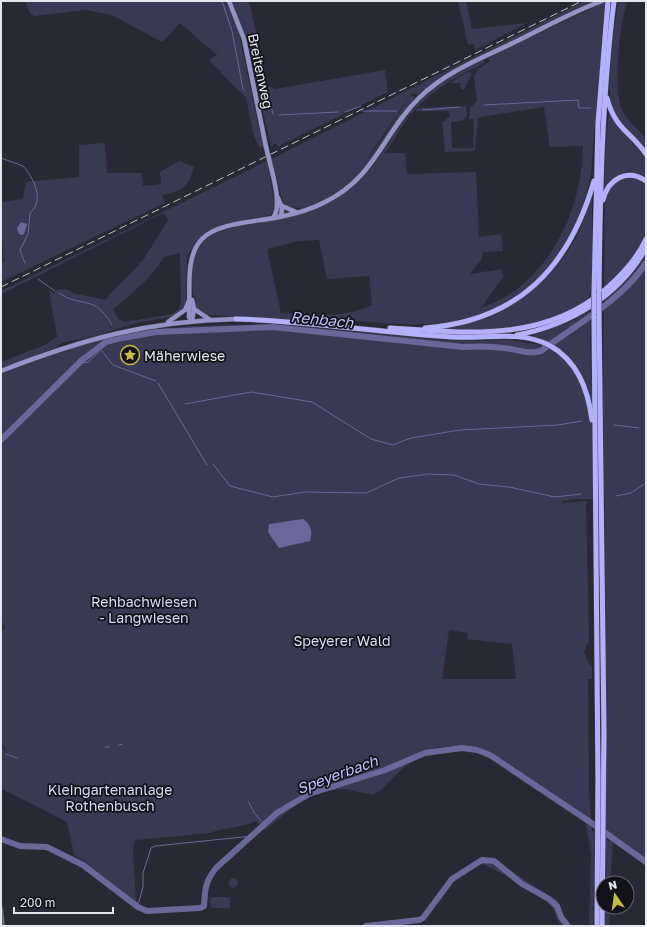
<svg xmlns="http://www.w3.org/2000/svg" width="647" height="927" font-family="'Golos Text',sans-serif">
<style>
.green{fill:#3a3954;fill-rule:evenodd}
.water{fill:#696899}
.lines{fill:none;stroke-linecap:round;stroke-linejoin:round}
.stream{stroke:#696899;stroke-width:1}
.river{stroke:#696899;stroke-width:6}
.minor-casing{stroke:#45454e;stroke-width:4.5}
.major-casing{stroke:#45454e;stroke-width:5.5}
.highway-casing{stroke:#45454e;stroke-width:6}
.minor{stroke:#686876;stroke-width:3.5}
.major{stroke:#9594c7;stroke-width:4.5}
.highway{stroke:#b3b1fd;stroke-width:5}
.rail{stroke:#c0c0c9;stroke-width:1;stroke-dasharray:8 4;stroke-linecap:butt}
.major-bridge-casing{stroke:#45454e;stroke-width:5.5;stroke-linecap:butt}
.highway-bridge-casing{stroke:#45454e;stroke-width:6;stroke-linecap:butt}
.major-bridge{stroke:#9594c7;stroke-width:4.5}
.highway-bridge{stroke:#b3b1fd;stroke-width:5}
.labels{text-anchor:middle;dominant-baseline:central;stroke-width:3.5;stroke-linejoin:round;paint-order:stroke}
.street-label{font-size:14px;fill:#e6e6ee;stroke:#121218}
.poi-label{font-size:14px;fill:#e6e6ee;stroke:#121218;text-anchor:start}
.park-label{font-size:14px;fill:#dcdcfb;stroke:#121218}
.water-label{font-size:15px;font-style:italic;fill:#c2c2ff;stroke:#121218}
</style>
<rect width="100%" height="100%" fill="#292935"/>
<g class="green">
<path d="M25 1H225L238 29 263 147H259L254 136 246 98 209 60 217 55 180 23 162 42 112 15 86 10 35 16 30 14Z"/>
<path d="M231 1H249L268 86 275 89 385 70 388 92 277 147 276 143 271 146 247 42 235 8Z"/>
<path d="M458 1H466L472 29 527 23 475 50 474 44 468 45Z"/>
<path d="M585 1H596L430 86 419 95 412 93 364 163 378 145 411 95 416 98C402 113 391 130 380 147 375 154 371 162 366 167 349 185 309 218 284 205L271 159Z"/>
<path d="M618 1H628C619 19 614 88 621 108 627 121 637 128 646 138V148C638 139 627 132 619 122 601 100 615 30 618 1Z"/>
<path d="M605 2 591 173C578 248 527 310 448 322 417 327 386 323 355 321 307 320 260 318 212 315L206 314 197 309C193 297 192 285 192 272 193 217 259 227 297 215L307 212C323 202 344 193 359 180 383 160 394 128 415 105 433 84 459 72 483 60L485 62 483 64C453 78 425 94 405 122 398 132 393 143 385 153H405L407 174 476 172 479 237 501 234 503 251 483 252 481 260 470 274 502 269 503 277 481 308C548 285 582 212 583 146L550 147 544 107 480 117 478 119 475 151 445 152 442 122 450 117 449 111H415L418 108 466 106 467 115 464 120 451 122 452 148H473L474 119H469L470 108 477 101 474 76 478 69 490 61 488 57 491 56ZM319 240 327 279 369 276 372 305C343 319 312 315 281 313L267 249 299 241Z"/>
<path d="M468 72 472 73 464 90 460 88 461 83H449Z"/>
<path d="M609 110 619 128 646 157V178C630 168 611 175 604 191L606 140Z"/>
<path d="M105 143 107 173H142L143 186 161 184 160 172 179 161 194 167C188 187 183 191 162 195L165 203 1 282V263L4 262 1 229V202L23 199 26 182 79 177V145Z"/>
<path d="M267 161 274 201 273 212 270 215 217 227 207 231 197 241 187 256 186 302 183 310 176 316 136 323 91 337 64 342 54 348 1 369V362L45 345 57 337 49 290 54 293 57 290 66 289 73 293 105 300 143 260 169 219 163 213 1 294V291ZM180 253 181 303 179 309 172 314 125 322 118 319 113 309C132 293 152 278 164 257Z"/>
<path d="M635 177 646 183C646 199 647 217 646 232 644 252 618 276 604 288L605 198C612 181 619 179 635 177Z"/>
<path d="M592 195V285L588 301C539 331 489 332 434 329 449 326 465 324 479 319 516 308 551 279 571 246 581 230 586 212 592 195Z"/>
<path d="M646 254V864L613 843 610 883H606V838L609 842V832L606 830 605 499H575L562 501V503L586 501 589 641 584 651 588 662 592 667V679H588L589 790 592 831 594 832 595 830 593 926H589L591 854 586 825 588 819 491 752C474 746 441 743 425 752 416 757 405 766 398 773 389 781 384 789 373 795L344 789 312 792 265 830 256 821C241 828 225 827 210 833L135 840 133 848 136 902 85 862 74 855 67 822 2 789 1 791V746L9 755 1 743V634L5 626 1 622V374L78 346 122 333 189 326 273 324 454 341 509 340 543 345 564 359 587 387C581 361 554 350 534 337V335L574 320 590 311 591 386 603 387 604 300 623 284ZM449 630 468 633 467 639 512 644 516 679H442Z"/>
<path d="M481 858 494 860 558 901 566 922 573 926H561C557 920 555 912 551 906 545 898 491 866 482 864Z"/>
<circle cx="233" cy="883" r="4.5"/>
<path d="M212 897H229L230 899V908H211L210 899Z"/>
<path d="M605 907H610L609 926H605Z"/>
</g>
<g class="water">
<path d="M21 222 27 224 24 234 22 235 19 234 17 228Z"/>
<path d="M303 519C311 525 313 531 310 541L279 548 268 532 269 524Z"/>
</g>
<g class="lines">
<g class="stream">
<path d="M222 1 232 31 243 89 245 91"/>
<path d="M267 92 273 114"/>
<path d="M484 105 578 100 579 108H591"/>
<path d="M423 110 460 107"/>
<path d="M363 111H397"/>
<path d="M345 112 361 106"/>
<path d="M279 115 338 112"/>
<path d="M1 158 23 166C34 178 45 201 30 213L28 234 20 250 25 263"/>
<path d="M38 279 55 291"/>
<path d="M59 293C82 309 94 293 112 325"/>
<path d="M101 350 113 365 156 381"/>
<path d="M81 361 87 363 99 352"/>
<path d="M158 383 207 465"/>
<path d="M185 404 251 392 312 402 371 439 393 445 411 438 460 430 558 425 582 421"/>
<path d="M614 425 639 428"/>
<path d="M213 464 230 486 273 497 305 492 366 493 399 478 428 474 454 475 479 484 509 487 555 497 581 494"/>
<path d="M616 496 631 493 646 483"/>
<path d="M119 745 122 744"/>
<path d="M105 747H110"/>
<path d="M6 754 17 758"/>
<path d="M248 801 255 814 264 824"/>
<path d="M134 904 139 902 143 886V873L151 848 155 846 253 836"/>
</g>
<g class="river">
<path d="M1 440 81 361 106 342 117 339 156 332 273 327 463 347C477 346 490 346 504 348 517 349 527 355 541 351 577 324 621 301 646 263"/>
<path d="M1 839 20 846 47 847 83 865 138 907 147 911 200 908 204 906C205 889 205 882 216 868L277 813 309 794 385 770 425 753 462 748 477 750 490 755 593 824 646 862"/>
<path d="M366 926 419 920 423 918 452 879 482 860 494 861 522 884 549 899 557 906 561 917 568 926"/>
</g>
<defs>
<path id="minor" d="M1 908 3 926"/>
<g id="major">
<path d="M229 1 244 39 266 147"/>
<path d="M269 159C272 173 283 206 273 218"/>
<path d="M278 198C281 205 284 210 280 217"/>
<path d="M282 206 296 212"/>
<path d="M194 309 209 319"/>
<path d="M192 321 189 317C191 294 184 257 202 239 218 222 257 222 279 217 295 214 310 210 325 202 376 177 383 133 419 98 445 72 482 58 515 42 544 28 572 12 602 1"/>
<path d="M192 321 194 309 192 300"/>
<path d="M168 322 185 310 189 301"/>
<path d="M1 371C83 339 148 321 236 319"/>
</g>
<g id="highway">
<path d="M607 98C615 129 630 131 646 154"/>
<path d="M603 200C608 179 627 168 646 181"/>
<path d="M599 291C600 195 602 97 614 1"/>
<path d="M594 294 598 123 608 1"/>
<path d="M599 313 604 734 602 926"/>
<path d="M594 316 598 779 597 926"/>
<path d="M236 319C309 321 381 333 453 337 485 339 519 330 549 345 578 361 588 390 592 420"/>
<path d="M390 328C465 333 544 343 606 289 622 275 637 259 646 239"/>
<path d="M425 328C518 321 569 268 594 181"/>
<path d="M517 335C570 325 619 296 646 248"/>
</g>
</defs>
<use href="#minor" class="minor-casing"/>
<use href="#major" class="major-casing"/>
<use href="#highway" class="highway-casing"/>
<use href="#minor" class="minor"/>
<use href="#major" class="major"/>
<use href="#highway" class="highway"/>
<path class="rail" d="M1 287 582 1"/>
<defs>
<path id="major-bridge" d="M266 147 269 159"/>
<g id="highway-bridge">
<path d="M599 291V313"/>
<path d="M594 294V316"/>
</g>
</defs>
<use href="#major-bridge" class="major-bridge-casing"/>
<use href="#highway-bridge" class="highway-bridge-casing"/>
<use href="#major-bridge" class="major-bridge"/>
<use href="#highway-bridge" class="highway-bridge"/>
</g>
<defs>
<symbol id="sight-ring" viewBox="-11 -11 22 22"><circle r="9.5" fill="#121218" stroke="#c6bb3c" stroke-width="1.5"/><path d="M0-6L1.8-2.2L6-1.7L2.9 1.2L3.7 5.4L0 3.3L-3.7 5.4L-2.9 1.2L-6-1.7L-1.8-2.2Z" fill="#c6bb3c"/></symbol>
</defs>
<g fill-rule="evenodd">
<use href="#sight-ring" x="119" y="344" width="22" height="22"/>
</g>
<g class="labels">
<g class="street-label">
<text transform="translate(261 71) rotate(78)">Breitenweg</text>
</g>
<g class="poi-label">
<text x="144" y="355">Mäherwiese</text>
</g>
<g class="park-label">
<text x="144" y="601">Rehbachwiesen<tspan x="144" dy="16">- Langwiesen</tspan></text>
<text x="342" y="640">Speyerer Wald</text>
<text x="110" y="789">Kleingartenanlage<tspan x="110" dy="16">Rothenbusch</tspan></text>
</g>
<g class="water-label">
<text transform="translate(322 319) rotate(6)">Rehbach</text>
<text transform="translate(337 774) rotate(-20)">Speyerbach</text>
</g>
</g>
<rect width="647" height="927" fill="none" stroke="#e6e6ee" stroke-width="4"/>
<g transform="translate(615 895) rotate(347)"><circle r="19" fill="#121218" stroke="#67676e"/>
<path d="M0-3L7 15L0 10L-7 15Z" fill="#c6bb3c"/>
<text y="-6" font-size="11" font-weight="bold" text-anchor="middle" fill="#e6e6ee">N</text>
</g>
<path d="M14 907v6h99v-6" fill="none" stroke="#e6e6ee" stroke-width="2"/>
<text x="20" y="907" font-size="12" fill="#e6e6ee" stroke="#121218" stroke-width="3" paint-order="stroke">200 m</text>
</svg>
